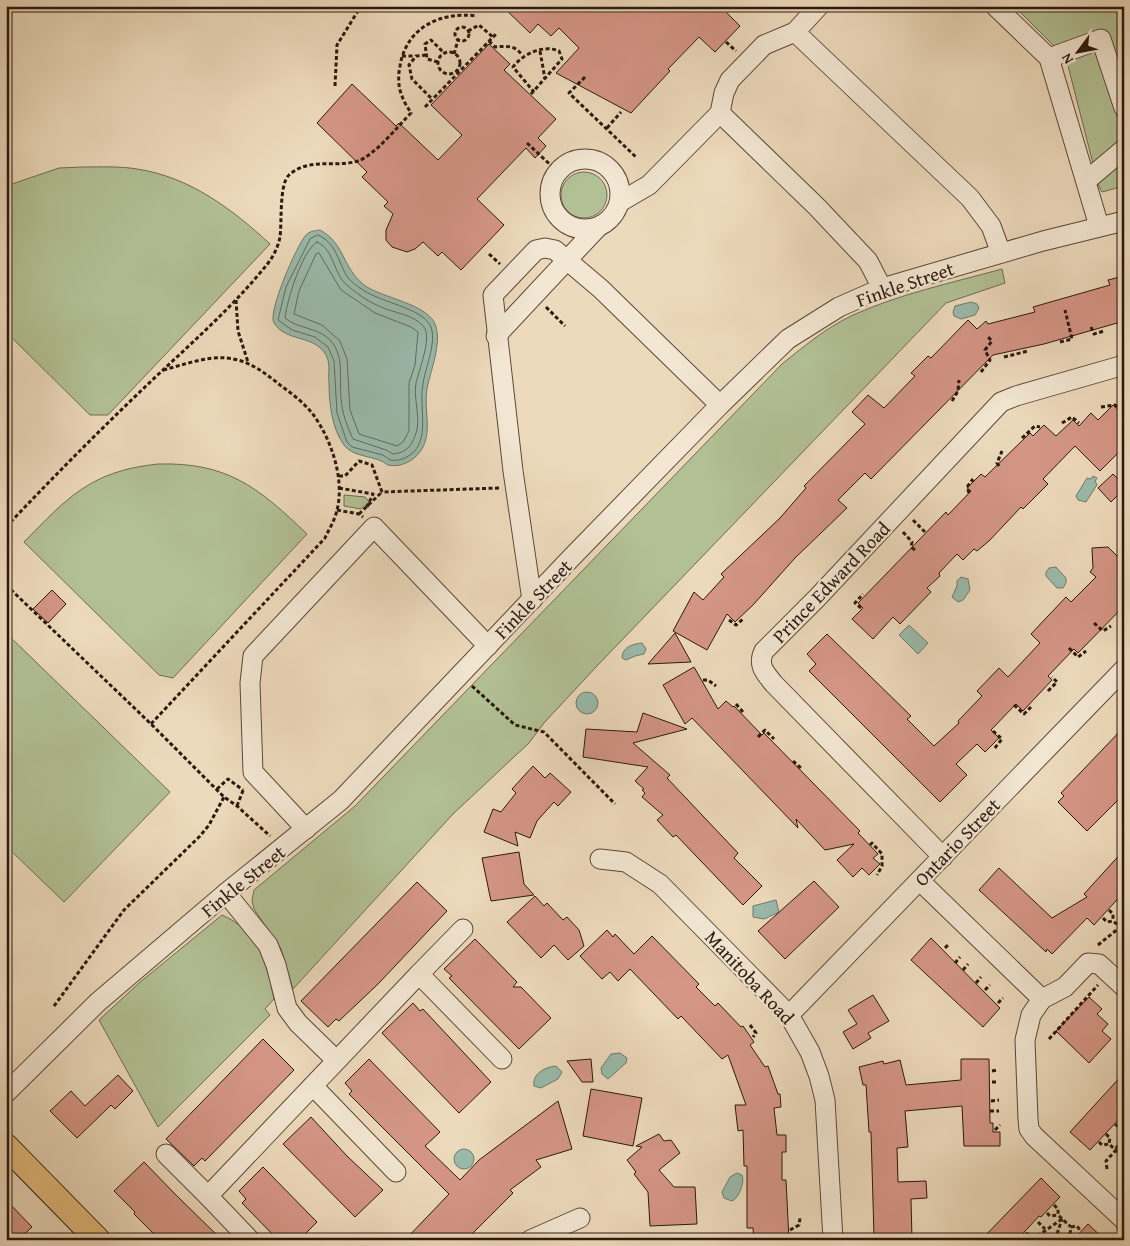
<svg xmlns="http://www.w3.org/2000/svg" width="1130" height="1246" font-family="'Gentium Book Plus',serif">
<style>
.green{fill:#b2c195;stroke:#6e6c52}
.water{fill:#9abbac;stroke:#6e7a6d}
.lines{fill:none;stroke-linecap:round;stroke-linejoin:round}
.shore{stroke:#626a5e;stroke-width:1}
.stream{stroke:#6e7a6d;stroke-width:5}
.building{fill:#d59686;stroke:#2b180f}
.minor-casing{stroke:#5c483a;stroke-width:21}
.major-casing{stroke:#2b180f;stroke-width:26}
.path{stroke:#2b180f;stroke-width:3;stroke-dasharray:4 2.5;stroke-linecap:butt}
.minor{stroke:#f3e7d3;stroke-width:19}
.major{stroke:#e6bd7e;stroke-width:24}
.labels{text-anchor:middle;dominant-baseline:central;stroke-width:4.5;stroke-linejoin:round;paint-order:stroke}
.street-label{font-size:19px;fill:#2b180f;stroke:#f3e7d3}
</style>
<rect width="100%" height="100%" fill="#eddabc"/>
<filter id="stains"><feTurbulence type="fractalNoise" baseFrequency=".004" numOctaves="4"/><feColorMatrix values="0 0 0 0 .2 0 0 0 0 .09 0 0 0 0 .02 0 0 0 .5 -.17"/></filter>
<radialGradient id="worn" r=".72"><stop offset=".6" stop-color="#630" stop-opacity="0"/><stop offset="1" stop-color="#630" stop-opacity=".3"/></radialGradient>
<g class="green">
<path d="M1014 6H1124V186L1102 192 1099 187 1066 58Z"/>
<path d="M83 167C101 167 119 166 137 169 190 177 232 209 270 244L108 415H90L6 332V186L59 168Z"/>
<circle cx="584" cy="195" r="23"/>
<path d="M1002 269 1005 283 946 303 596 667 544 723 529 743 453 814 293 989 281 949 254 909 252 901 254 890 355 806 782 364C803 347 826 328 851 316 899 294 951 283 1002 269Z"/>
<path d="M158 464C228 462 259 488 307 534L173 678 159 675 24 542C68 497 91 471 158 464Z"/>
<path d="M344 495 365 497 369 502 361 509 344 506Z"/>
<path d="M6 633 170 792 64 902 6 846Z"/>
<path d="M222 915C259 931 266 962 274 999L265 1009 270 1015 158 1127 99 1020 139 983Z"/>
</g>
<g class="water">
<path d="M320 230C346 244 342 270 367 287 385 298 424 304 434 322 443 338 432 367 428 384 421 410 438 439 413 459 406 464 397 467 388 465 376 455 353 458 344 445 332 429 329 403 329 383 328 376 330 367 328 360 319 333 287 344 274 323 267 313 297 245 306 235 310 231 314 231 320 230Z"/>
<path d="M971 302 977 304 979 308 975 315 961 319 954 316 953 312 955 306Z"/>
<path d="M1093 476 1097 478 1095 481 1097 485 1086 502 1078 500 1076 496 1087 478 1091 479Z"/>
<path d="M1056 567 1066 578V583L1063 588H1057L1046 576V572L1049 568Z"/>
<path d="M961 577 968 579 970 590 963 600 958 602 952 597 957 586V581Z"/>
<path d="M909 625 928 643 918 654 899 635Z"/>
<path d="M642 643 646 649 644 654 635 656 626 660 622 658C622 647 633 644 642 643Z"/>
<circle cx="587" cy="703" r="11"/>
<path d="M776 900 779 912 764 919 753 917V906Z"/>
<path d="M620 1053 627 1058 626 1063 608 1079 602 1074 601 1068 611 1054Z"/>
<path d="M556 1066 562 1072 558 1079 541 1088 534 1086C532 1073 546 1067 556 1066Z"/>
<circle cx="464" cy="1159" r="10"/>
<path d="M737 1173 742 1175C745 1182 739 1198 732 1201L724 1198 722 1192 730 1177Z"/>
</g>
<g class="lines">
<g class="shore">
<path d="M318 235C337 243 338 263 348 278 352 282 358 287 363 290 380 302 421 308 430 325 438 340 425 368 423 384 418 408 433 445 405 458 400 460 396 461 390 460L383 455 352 447 347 442 337 413 334 361 328 347 315 337 292 330 278 320 286 287 310 239Z"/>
<path d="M317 242C335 250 333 274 347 285 356 293 367 301 379 306 392 313 414 314 424 327 432 338 419 370 416 383 413 399 422 421 415 436 411 447 405 453 393 454L386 450 353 439C347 426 342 413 341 398 339 379 345 354 329 339 316 327 298 329 285 318 287 300 302 251 317 242Z"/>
<path d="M319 253 341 290 375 313 411 327 418 332 415 365 409 383V431L403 442 397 446 359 434 350 410 347 359 340 341 322 325 294 314 299 291 316 254Z"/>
</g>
<path class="stream" d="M6 11 11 6"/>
</g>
<g class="building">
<path d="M502 6H720L740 26 715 52 699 37 668 69 670 71 631 113 556 73 579 48 559 28 551 36 538 24 530 33Z"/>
<path d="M489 44 510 64 504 70 556 119 538 138 546 146 535 158 526 148 477 199 504 225 461 270 442 252 438 256 423 242 415 249 407 252 392 247 386 240V230L393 214 384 206 388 202 362 177 367 172 317 123 352 84 396 126 399 123 438 160 462 135 431 105Z"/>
<path d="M1124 276V321L1044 344 993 355 871 479 865 473 838 500 847 508 795 558 753 605 735 622 727 614 707 650 673 631 694 592 703 600 724 577 721 574 780 518 806 488 804 486 865 424 852 412 868 395 884 408 915 376 911 373 928 356 931 358 968 320 977 329 986 321 988 324 1035 312 1033 307 1110 285 1108 280Z"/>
<path d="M1113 405 1124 415V447L1100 471 1075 446 1043 479 1048 484 1023 509 1021 507 989 541 977 551 974 549 963 560 957 554 939 573 940 576 927 588 931 592 900 624 893 617 873 639 852 619 863 608 858 603 946 512 948 515 971 491 967 488 981 474 985 477 1030 433 1033 436 1044 425 1056 436 1073 420 1079 426 1091 413 1098 420Z"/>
<path d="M1113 474 1124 485V489L1111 502 1098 488Z"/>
<path d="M1108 547 1117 556 1124 549V606L1078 653 1074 649 1048 676 1052 680 1023 711 1016 704 991 730 999 738 985 752 977 744 956 764 967 775 940 802 809 671 816 664 807 654 827 634 911 716 907 719 934 746 959 723 958 721 982 696 977 691 999 668 1008 677 1040 643 1031 634 1066 597 1071 602 1096 577 1090 572 1093 568 1092 548Z"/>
<path d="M52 590 66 604 48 623 33 609Z"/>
<path d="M675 633 691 662 648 664Z"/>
<path d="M694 667 718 709 726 701 733 707 734 706 762 735 764 733 860 831 858 833 878 854 873 858 880 864 869 875 862 868 853 877 837 860 854 844 825 850 796 819 798 828 692 718 685 724 663 685Z"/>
<path d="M643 713 687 729 633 743 670 775 667 778 738 853 734 858 762 886 743 905 676 835 673 837 657 820 663 815 642 797 645 793 642 790 644 789 635 781 648 767 583 757 586 729 637 732Z"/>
<path d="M1124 727V794L1087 831 1058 802 1064 796 1061 793Z"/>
<path d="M533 766 545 778 550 773 571 792 558 806 554 802 537 821 530 838 515 832 518 846 484 832 493 809 501 812 516 793 512 789Z"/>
<path d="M1124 850V892L1094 925 1087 918 1052 954 1047 949 1046 952 979 890 999 868 1052 918 1087 897 1084 894Z"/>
<path d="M519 852 524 884 534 895 491 901 482 858Z"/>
<path d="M814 881 839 907 785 959 758 931Z"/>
<path d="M417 882 447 911 378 984 339 1021 336 1019 328 1027 301 1001Z"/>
<path d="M535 896 544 906 547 903 563 920 567 917 579 930 584 946 568 960 554 945 541 958 507 922Z"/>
<path d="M607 930 613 937 615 934 634 954 652 936 699 984 696 987 715 1006 718 1003 741 1027 743 1026 754 1042 750 1045 765 1067 768 1066 778 1094H780L781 1107 774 1108 777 1135H786V1152H782V1180H786L789 1240H754L753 1228H747V1166H744L743 1130 738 1131 735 1105H746L728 1055 722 1059 681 1016 678 1019 630 969 618 981 610 972 602 979 580 956Z"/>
<path d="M931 938 1000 1008 983 1027 911 960Z"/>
<path d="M475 939 517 982 513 987H521L551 1018 519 1049 449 978 452 976 444 969Z"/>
<path d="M873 995 889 1021 868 1033 871 1038 853 1049 843 1032 857 1024 848 1010Z"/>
<path d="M1089 997 1102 1009 1097 1014 1108 1024 1102 1031 1111 1039 1089 1063 1056 1031Z"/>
<path d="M413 1003 420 1011 423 1009 491 1082 459 1113 382 1033Z"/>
<path d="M263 1039 294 1070 205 1161 202 1158 194 1166 166 1139Z"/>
<path d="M369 1059 440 1132 425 1146 460 1180 479 1160 558 1101 572 1149 536 1160 541 1167 510 1190 513 1193 466 1240H405L449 1194 349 1094 352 1091 345 1083Z"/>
<path d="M591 1059 593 1082H582L567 1061Z"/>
<path d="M961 1059H989L990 1123H993V1132H1000V1146H964L962 1106 905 1111 908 1147 897 1148 898 1182 926 1181 927 1198 911 1199 912 1240H889L888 1236H874L871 1132H869L866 1085H863L859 1067 883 1061 884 1064 900 1060 906 1085 961 1080Z"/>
<path d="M1124 1073V1114L1090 1150 1070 1132Z"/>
<path d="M118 1075 133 1091 115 1109 111 1105 77 1138 50 1111 71 1091 85 1106Z"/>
<path d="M591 1089 642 1098 633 1146 583 1136Z"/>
<path d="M311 1117 347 1156 383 1190 355 1217 283 1144Z"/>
<path d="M659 1134 664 1141 671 1140 680 1153 659 1170 674 1187H695L697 1224 650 1226 648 1192 634 1174 636 1172 627 1160 642 1147 636 1146Z"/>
<path d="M144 1162 176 1195 222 1240H160L134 1214 135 1212 114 1191Z"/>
<path d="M263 1167 317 1222 299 1240H278L242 1203 246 1199 239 1191Z"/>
<path d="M1041 1178 1060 1197 1041 1217 1039 1216 1017 1240H981Z"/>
<path d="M6 1200 32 1227 18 1240H6Z"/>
<path d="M1088 1224 1105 1240H1073Z"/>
</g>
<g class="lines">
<defs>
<g id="minor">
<path d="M995 6 1049 58 1099 226"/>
<path d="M795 32 970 198 991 226 1001 253"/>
<path d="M1049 58 1101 39 1124 108"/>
<path d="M720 113 817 207 868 261 882 288"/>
<circle cx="585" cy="194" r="35"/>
<path d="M1086 181 1124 149"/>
<path d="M620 202 649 185 720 113 724 93 730 80 764 45 795 32 819 6"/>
<path d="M496 336 598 227"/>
<path d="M532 600 513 471 493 295 536 250 545 248 555 250 601 289 720 405"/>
<path d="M306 829 253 772 250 683 253 656 374 527 488 646"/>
<path d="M943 857 774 684C765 673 757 665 764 651L817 598 1001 402 1016 396 1124 365"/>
<path d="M600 859 626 862 660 884 789 1015 810 1052 819 1076 825 1100 833 1240"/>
<path d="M920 881 1042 999"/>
<path d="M226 893 268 945 276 965 287 1008 298 1023 336 1060"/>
<path d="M419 974 463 929"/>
<path d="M1124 987 1099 964 1088 963 1065 987 1042 999 1031 1015 1025 1040 1028 1119 1029 1129 1034 1136 1124 1220"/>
<path d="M789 1015 1124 669"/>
<path d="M313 1086 396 1172"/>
<path d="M6 1093 98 1002 226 893 341 800 571 558 720 405 788 339 839 307 882 288 1043 241 1124 221"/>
<path d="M166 1154 208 1196"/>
<path d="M250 1240 208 1196 419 974 502 1059"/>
<path d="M530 1240 580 1218"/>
</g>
<path id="major" d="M6 1146 98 1240"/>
</defs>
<use href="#minor" class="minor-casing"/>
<use href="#major" class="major-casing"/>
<g class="path">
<circle cx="462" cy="34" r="7"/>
<path d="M468 31 479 25 493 37"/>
<path d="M489 41 495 47C507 46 515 45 522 55"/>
<path d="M726 42 736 51"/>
<path d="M540 51 545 79"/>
<circle cx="449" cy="63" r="11"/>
<path d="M454 54 458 40"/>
<path d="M426 55 416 56 409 65 412 79 432 99"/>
<path d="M402 56H415"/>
<path d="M438 62 427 59 425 44 431 40 444 53"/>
<path d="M585 77 569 93 637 158"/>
<path d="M335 86 337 45 361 6"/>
<path d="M531 94 562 59 559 51C542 44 522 55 513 67L534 92"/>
<path d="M425 107 497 33"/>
<path d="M607 128 621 112"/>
<path d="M527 143 557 171"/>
<path d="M489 254 500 264"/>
<path d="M236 300 238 331 248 362"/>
<path d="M546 307 565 326"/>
<path d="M1091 327 1094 334 1104 331"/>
<path d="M1060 342 1072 339 1065 310"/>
<path d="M1004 357 1028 351"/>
<path d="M981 372 990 360 985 350 992 341 987 336"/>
<path d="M952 401 958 391 959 380"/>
<path d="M1101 407 1115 405 1124 412"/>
<path d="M1062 423 1072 417 1079 423"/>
<path d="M1022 438 1035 426 1040 427"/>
<path d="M999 466 997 463 1002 451"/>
<path d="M339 476H345L359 461 372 465 382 492 499 488"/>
<path d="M339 488 373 494 367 507"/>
<path d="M969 493 967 487 973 479"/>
<path d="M337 510 359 514 363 517"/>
<path d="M359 514 382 492"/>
<path d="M913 520 925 532"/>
<path d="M6 527C52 478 99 431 147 385 187 347 230 310 265 267 272 259 278 248 280 237 282 223 279 184 289 175 309 157 335 168 358 161 375 155 398 126 411 113 408 108 404 102 402 96 398 87 398 76 400 66 406 28 440 11 477 16"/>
<path d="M903 532 912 542 911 547 915 550"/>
<path d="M6 585 151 724 224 797 237 806 270 836"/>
<path d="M861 608 855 603 863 594"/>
<path d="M729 620 736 625 743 619"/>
<path d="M1094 623 1103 631 1111 626"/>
<path d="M1069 648 1078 657 1086 651"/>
<path d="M703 680H708L716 686"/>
<path d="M472 686 515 725 544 732 615 804"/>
<path d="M1048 691 1057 682 1052 677"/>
<path d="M736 704 743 712"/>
<path d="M1014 705 1024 714 1031 707"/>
<path d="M151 724 325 538C329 529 335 520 337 510 345 479 331 438 312 413 303 402 291 393 280 385 264 372 248 360 227 358 206 356 183 365 163 370"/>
<path d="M993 731 1002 739 994 749"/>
<path d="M758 737 765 730 774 739"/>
<path d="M793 761 802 769"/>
<path d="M217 789 228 779 243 790"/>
<path d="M237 806 244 788"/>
<path d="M870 845 872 843 882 854V866L877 875"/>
<path d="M1118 900 1124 905"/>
<path d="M1109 910 1113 914V921"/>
<path d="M1103 918 1107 922 1113 921 1124 930"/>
<path d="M1120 926 1124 914"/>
<path d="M1098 945 1124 924"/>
<path d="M945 948 948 945"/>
<path d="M955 963 960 957"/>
<path d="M963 970 968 964"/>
<path d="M976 983 981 977"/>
<path d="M985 990 990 985"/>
<path d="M998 1003 1003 998"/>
<path d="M54 1006 124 910 200 836 209 825 224 797"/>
<path d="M750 1025 756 1033 753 1037"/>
<path d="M1049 1039 1098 985"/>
<path d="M992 1071 998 1070"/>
<path d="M992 1082H998"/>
<path d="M991 1101 999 1100"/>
<path d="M990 1111H999"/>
<path d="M1115 1124 1124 1132"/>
<path d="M995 1130 1000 1125"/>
<path d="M1106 1134 1110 1138 1109 1144"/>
<path d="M1099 1142 1102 1145 1109 1144 1122 1156 1124 1165"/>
<path d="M1116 1149 1124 1132"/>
<path d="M1107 1169 1106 1161 1116 1150 1124 1146"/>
<path d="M1054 1205 1058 1209V1215L1071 1227 1070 1234 1073 1238"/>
<path d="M1047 1213 1050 1216 1058 1215"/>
<path d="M1038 1222 1045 1229"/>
<path d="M1071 1227 1077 1226 1080 1230"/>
<path d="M790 1230 799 1225 800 1218"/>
<path d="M1026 1233 1033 1239"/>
<path d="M1021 1239V1240"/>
<path d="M1032 1240 1062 1219"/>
<path d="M1055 1240 1062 1219"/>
</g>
<use href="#minor" class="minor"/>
<use href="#major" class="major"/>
</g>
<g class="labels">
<g class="street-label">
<text transform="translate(905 284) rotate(-19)">Finkle Street</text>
<text transform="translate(831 582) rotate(-46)">Prince Edward Road</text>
<text transform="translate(533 599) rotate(-46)">Finkle Street</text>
<text transform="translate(957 842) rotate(-46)">Ontario Street</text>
<text transform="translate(243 881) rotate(-39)">Finkle Street</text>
<text transform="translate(750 977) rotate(47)">Manitoba Road</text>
</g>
</g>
<rect width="1130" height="1246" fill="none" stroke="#eddabc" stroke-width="25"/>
<rect x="8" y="8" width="1115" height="1231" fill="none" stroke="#2b180f" stroke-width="2.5"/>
<rect x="12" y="12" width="1105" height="1221" fill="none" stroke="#2b180f"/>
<g transform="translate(1078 52) rotate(238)" stroke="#f3e7d3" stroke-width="4" paint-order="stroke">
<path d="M0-4L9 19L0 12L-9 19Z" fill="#2b180f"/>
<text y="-8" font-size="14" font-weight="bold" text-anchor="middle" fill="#2b180f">N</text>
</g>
<rect width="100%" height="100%" filter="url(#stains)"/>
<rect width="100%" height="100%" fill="url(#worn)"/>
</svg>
